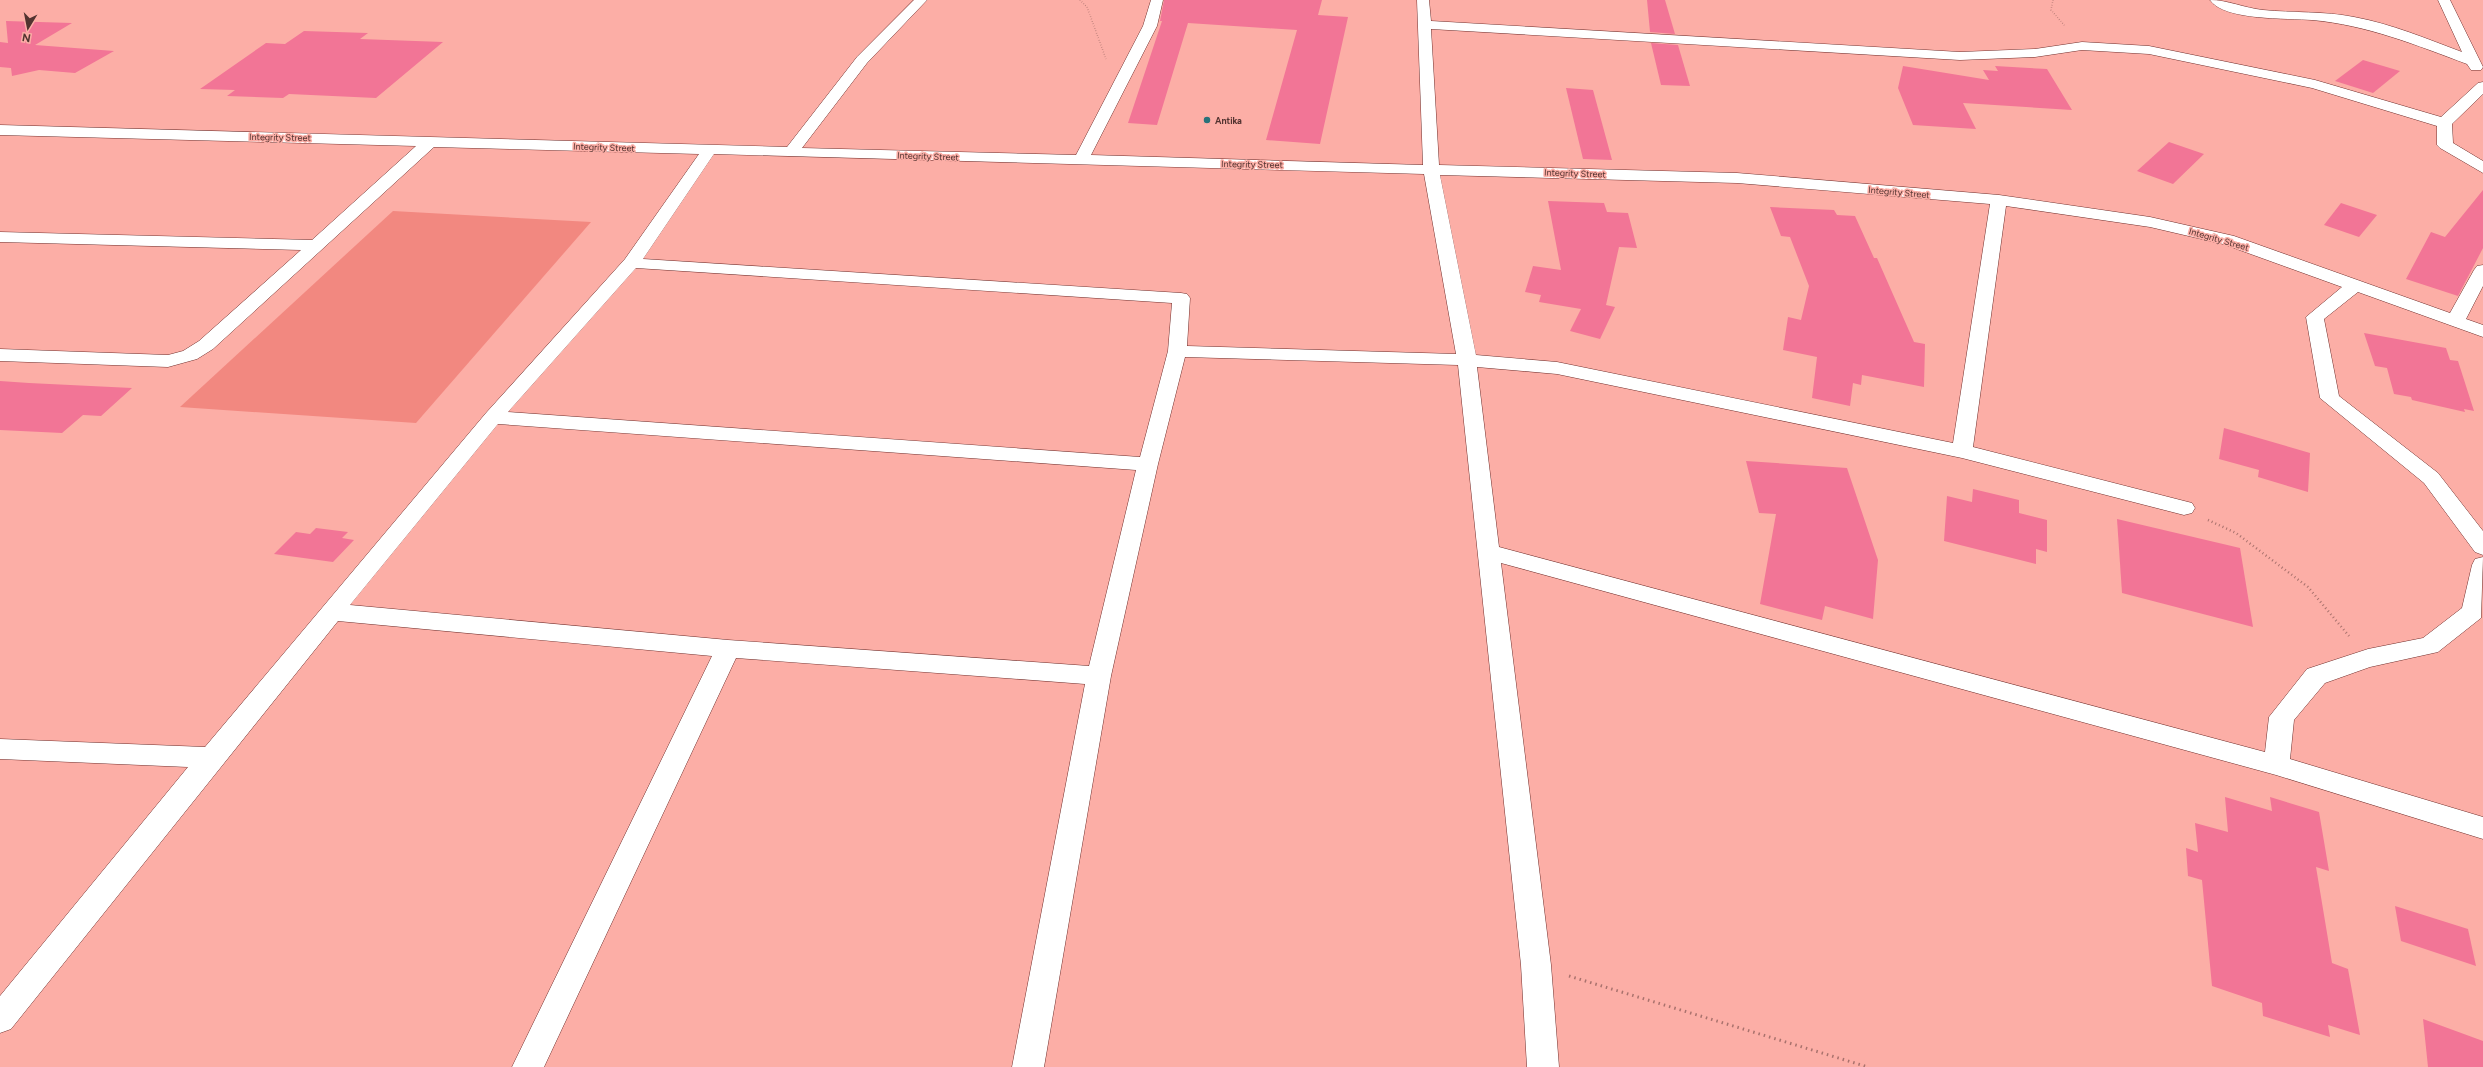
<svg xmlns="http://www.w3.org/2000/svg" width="2483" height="1067" font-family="Figtree,sans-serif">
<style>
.green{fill:#f28880}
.building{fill:#f27596}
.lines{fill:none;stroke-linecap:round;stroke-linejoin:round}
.minor-casing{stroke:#71302d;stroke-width:1}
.path-far2{stroke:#a9726d;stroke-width:1.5;stroke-dasharray:0.5 2;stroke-linecap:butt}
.path-far1{stroke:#a9726d;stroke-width:2.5;stroke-dasharray:1 3;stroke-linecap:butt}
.path{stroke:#a9726d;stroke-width:3;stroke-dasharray:1.5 4;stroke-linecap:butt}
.minor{fill:#fff;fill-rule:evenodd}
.poi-dot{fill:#28727a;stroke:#fcaea6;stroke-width:1.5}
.labels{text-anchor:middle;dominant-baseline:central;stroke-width:3;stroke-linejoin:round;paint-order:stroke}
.far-poi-label{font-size:9px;font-weight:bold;fill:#523330;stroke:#fcaea6;text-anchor:start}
.far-street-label{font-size:9px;fill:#523330;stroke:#fcaea6}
</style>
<rect width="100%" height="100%" fill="#fcaea6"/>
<path class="green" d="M393 211 591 222 416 423 180 407Z"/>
<g class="building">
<path d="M1164 0H1322L1318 15 1348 17 1320 144 1266 140 1297 30 1188 23 1157 125 1128 123 1162 21H1160Z"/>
<path d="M1647 0H1665L1675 34 1650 32Z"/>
<path d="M6 21 72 23 35 45 114 51 75 73 39 70 12 76 11 68 0 67V42L8 43Z"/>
<path d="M304 31 368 33 360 39 443 42 376 98 289 94 283 98 227 96 235 90 200 89 266 43 285 44Z"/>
<path d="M1651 43 1678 45 1690 86 1661 85Z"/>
<path d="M2363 60 2400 71 2373 93 2335 81Z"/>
<path d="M1903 66 1989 80 1983 70 1998 71 1995 66 2047 69 2072 110 1963 103 1976 129 1913 125 1898 88Z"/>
<path d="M1566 88 1593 90 1612 160 1583 159Z"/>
<path d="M2169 142 2204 154 2173 184 2137 171Z"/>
<path d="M2483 190V248L2458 296 2406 279 2431 232 2445 237Z"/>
<path d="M1548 201 1604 203 1607 212 1628 213 1637 248 1619 247 1606 305 1615 307 1600 339 1570 331 1581 309 1539 302 1541 295 1525 292 1533 266 1561 270Z"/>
<path d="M2341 203 2377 215 2359 237 2324 225Z"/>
<path d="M1770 207 1834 210 1837 215 1855 216 1874 258H1877L1914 342 1925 344 1924 387 1862 375 1861 385 1853 383 1850 406 1812 398 1817 357 1783 350 1788 317 1801 320 1809 286 1790 237 1781 236Z"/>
<path d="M2364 333 2446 348 2450 360 2458 361 2474 411 2464 409 2465 412 2412 400 2411 397 2394 394 2387 368 2375 366Z"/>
<path d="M0 381 29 383 132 388 101 416 83 415 62 433 0 430Z"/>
<path d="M2224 428 2310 453 2308 492 2258 477 2259 470 2219 459Z"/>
<path d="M1746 461 1847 468 1878 560 1873 619 1825 606 1822 620 1760 604 1776 514 1759 513Z"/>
<path d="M1973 489 2019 500V513L2047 520V552L2036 549V564L1944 541 1947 496 1972 502Z"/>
<path d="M2117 519 2240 548 2253 627 2122 593Z"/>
<path d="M316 528 348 532 342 538 354 540 333 562 274 554 296 532 310 534Z"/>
<path d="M2225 797 2272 811 2270 797 2319 812 2329 871 2316 867 2332 963 2348 969 2360 1035 2328 1025 2330 1037 2263 1016 2262 1003 2212 986 2202 880 2188 876 2186 848 2198 852 2195 823 2228 832Z"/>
<path d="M2395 906 2468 929 2476 966 2401 941Z"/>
<path d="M2423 1019 2483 1041V1067H2428Z"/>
</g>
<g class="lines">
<defs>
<g id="minor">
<path d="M914 0H927L867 63 802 148 1076 155 1143 26 1151 0H1163L1157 26 1091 155 1423 165 1417 0H1429L1431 21 1960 52 2035 49 2082 42 2149 46 2315 80 2441 117 2478 83 2483 82V94L2452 124 2453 143 2483 161V173L2440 148 2437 145V126L2312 88 2149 54 2082 50 2035 57 1960 60 1431 29 1439 165 1737 173 1999 195 2150 217 2234 236 2450 313 2474 270 2477 266 2483 265V286L2466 319 2483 325V337L2358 292 2324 319 2339 396 2438 473 2483 531V555L2475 552 2424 483 2320 398 2306 317 2342 287 2223 244 2150 227 2006 206 1973 447 2192 503 2195 508 2192 513 2184 515 1962 458 1557 374 1477 367 1499 547 2265 752 2269 717 2307 669 2368 649 2423 638 2462 608 2472 565 2475 559 2483 557 2481 618 2438 652 2370 667 2325 683 2294 720 2290 759 2483 817V839L2276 775 1501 563 1551 965 1559 1067H1527L1521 965 1458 365 1185 357 1158 464 1111 676 1044 1067H1012L1085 684 736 658 544 1067H512L712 656 338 621 11 1029 0 1033V996L188 767 0 759V739L205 747 486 413 625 259 699 154 434 147 213 349 197 359 168 367 0 361V349L168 355 183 351 199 341 301 250 0 242V232L312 240 416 146 0 135V125L787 147 857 57ZM714 154 1424 174 1456 354 1187 346 1190 298 1187 294 1181 293 643 259ZM1440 175 1737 183 1990 204 1953 443 1557 362 1476 355ZM636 268 1172 303 1168 351 1140 457 508 412ZM498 424 1136 470 1089 666 728 640 350 605Z"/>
<path d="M2210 0C2228 0 2244 8 2263 10 2293 13 2324 11 2354 17 2392 24 2427 39 2462 52L2438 0H2450L2483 67 2481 70H2471L2467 64C2416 45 2367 25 2312 20 2288 18 2224 21 2210 0Z"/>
</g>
</defs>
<use href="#minor" class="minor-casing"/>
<g class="path-far2">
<path d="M1080 0 1087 7 1106 59"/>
<path d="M2053 0 2051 10 2065 26"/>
</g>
<path class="path-far1" d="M2208 520 2236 533 2308 587 2349 636"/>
<path class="path" d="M1569 976 1868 1067"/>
<use href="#minor" class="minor"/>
</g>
<circle class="poi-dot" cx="1207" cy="120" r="4"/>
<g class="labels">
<g class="far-poi-label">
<text x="1215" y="120">Antika</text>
</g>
<g class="far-street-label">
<text transform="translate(280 137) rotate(1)">Integrity Street</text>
<text transform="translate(604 147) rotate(2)">Integrity Street</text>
<text transform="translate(928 156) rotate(2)">Integrity Street</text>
<text transform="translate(1252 164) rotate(1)">Integrity Street</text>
<text transform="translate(1575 173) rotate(2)">Integrity Street</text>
<text transform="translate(1899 192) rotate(5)">Integrity Street</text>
<text transform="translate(2219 239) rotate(16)">Integrity Street</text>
</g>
</g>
<g transform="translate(28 28) rotate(190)" stroke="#fcaea6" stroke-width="3" paint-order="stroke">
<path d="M0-3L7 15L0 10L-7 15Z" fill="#523330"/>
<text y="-6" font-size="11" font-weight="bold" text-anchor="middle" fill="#523330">N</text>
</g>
</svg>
